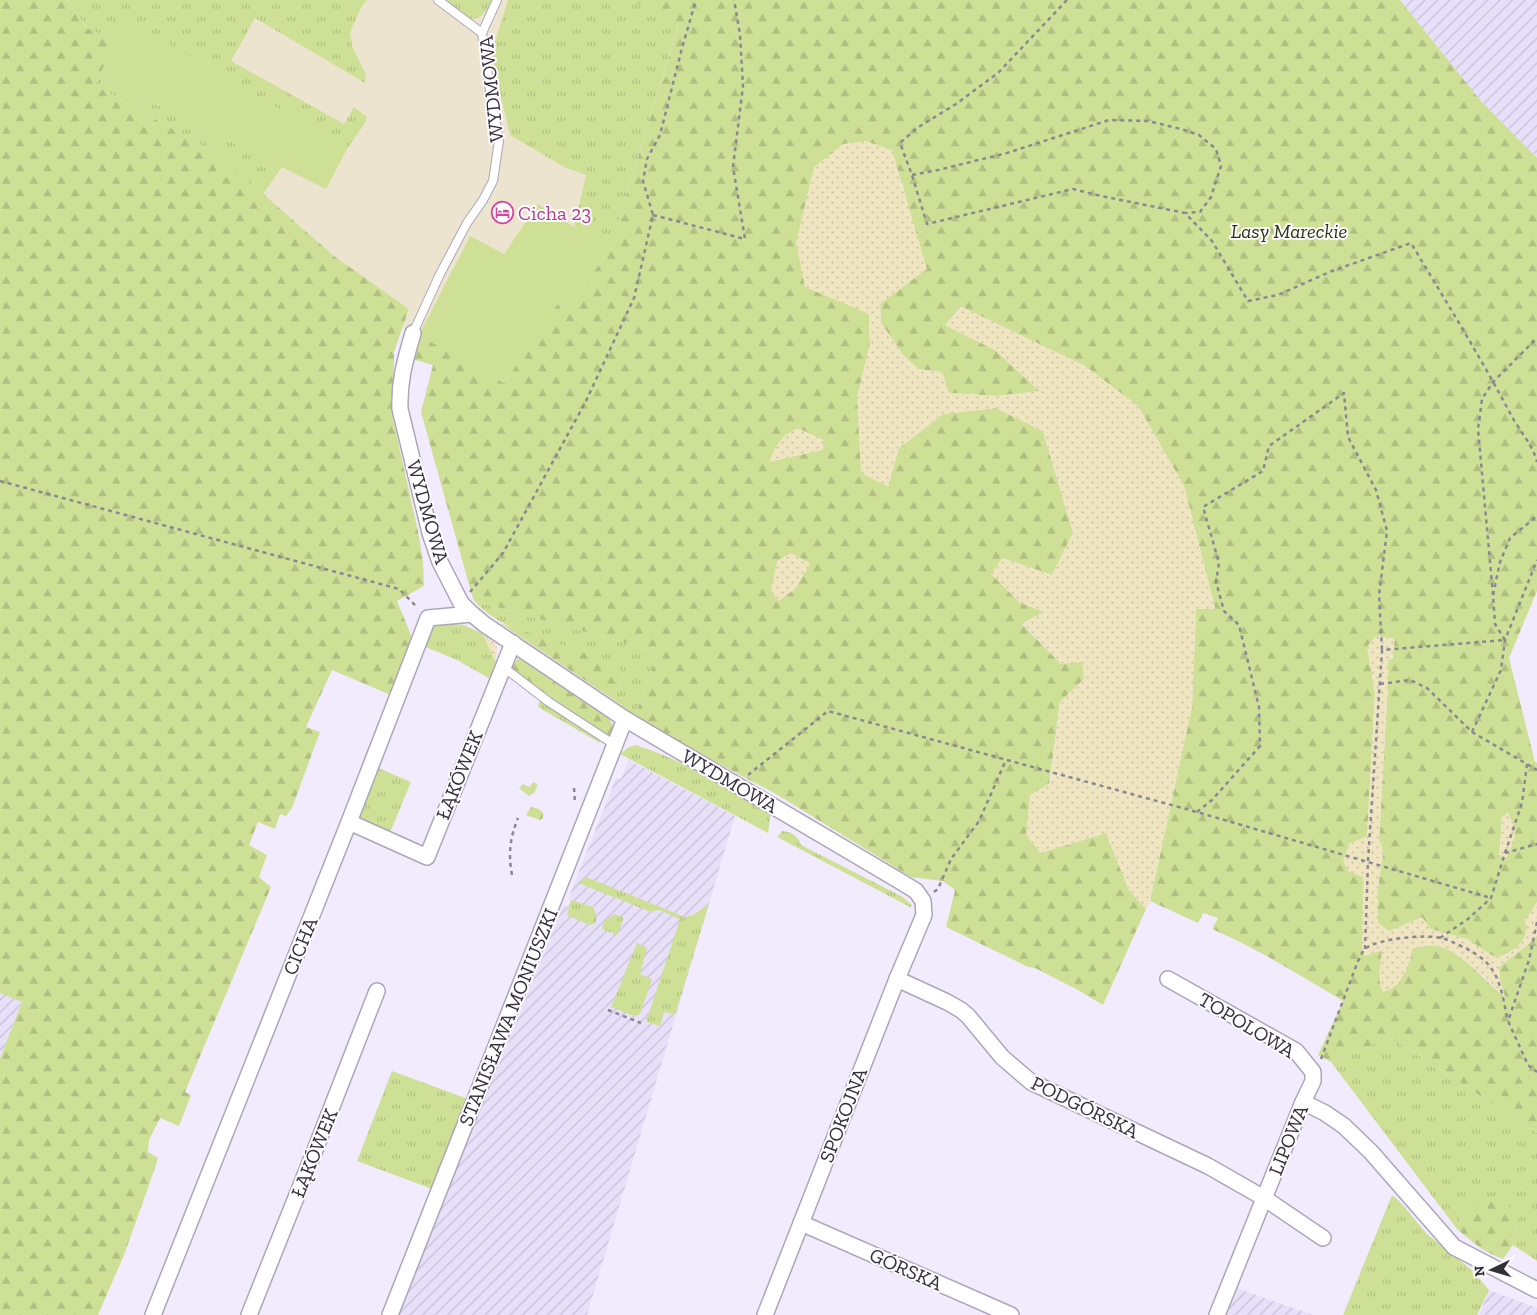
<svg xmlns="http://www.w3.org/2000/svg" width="1537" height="1315" font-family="'Zilla Slab',serif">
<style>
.commercial{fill:#ede4cf}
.industrial{fill:url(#industrial-furrows)}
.grass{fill:url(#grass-tufts)}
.forest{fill:url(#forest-firs);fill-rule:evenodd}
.sand{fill:url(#sand-dots)}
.park{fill:#cee095}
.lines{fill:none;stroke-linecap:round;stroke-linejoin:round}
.service-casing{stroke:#ada6b8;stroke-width:10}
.minor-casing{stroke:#ada6b8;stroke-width:18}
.path{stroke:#8b8794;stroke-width:2.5;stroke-dasharray:4 4;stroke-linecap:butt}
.service{stroke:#fff;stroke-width:8}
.minor{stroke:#fff;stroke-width:15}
.labels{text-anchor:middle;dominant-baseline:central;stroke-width:4;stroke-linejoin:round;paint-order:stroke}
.street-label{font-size:20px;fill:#322f37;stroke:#fdfbff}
.hotel-label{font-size:20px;fill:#b23c85;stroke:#fdfbff;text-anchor:start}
.park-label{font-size:20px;font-style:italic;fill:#2c340e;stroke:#fdfbff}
</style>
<defs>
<pattern id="industrial-furrows" width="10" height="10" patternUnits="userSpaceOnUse" patternTransform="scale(1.25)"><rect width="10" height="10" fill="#e8dff9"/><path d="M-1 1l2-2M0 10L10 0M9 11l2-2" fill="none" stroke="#c7c0d6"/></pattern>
<pattern id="grass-tufts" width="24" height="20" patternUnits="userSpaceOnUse" patternTransform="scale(1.25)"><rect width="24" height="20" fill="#cee095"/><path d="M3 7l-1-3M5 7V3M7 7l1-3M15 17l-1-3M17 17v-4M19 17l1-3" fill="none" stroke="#b1c081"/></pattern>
<pattern id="forest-firs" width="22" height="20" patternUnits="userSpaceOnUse" patternTransform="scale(1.25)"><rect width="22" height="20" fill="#cee095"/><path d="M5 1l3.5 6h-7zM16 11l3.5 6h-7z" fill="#b1c081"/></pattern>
<pattern id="sand-dots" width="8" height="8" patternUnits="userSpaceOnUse" patternTransform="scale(1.25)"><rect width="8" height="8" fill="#efe5c0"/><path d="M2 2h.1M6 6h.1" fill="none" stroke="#cdc5a6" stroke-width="1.8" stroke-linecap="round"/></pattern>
</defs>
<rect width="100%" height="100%" fill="#f2ebfe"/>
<path class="commercial" d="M137 0H631L679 22 611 245 504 383 403 327 409 309 334 256 220 156Z"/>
<g class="industrial">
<path d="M1400 0H1537V158L1480 100Z"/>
<path d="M629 760 735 816 587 1315H396L452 1172 507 1045 563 905 568 907 571 900 568 899 616 778 621 779Z"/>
<path d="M0 993 22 1001 0 1058Z"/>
<path d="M1236 1288 1313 1315H1226Z"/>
<path d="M1489 1290 1537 1308V1315H1479Z"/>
</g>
<g class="grass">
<path d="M67 0H368L363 4 350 32 352 46 366 75 365 83 255 18 231 61 344 124 354 107 367 117 365 123 347 149 127 20 116 42 87 28Z"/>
<path d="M446 0H493C476 31 467 18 446 0Z"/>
<path d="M508 0H631L679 22 611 245 574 227 586 175 564 167 510 135 491 54Z"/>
<path d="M99 76 282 167 263 194 220 156 95 85Z"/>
<path d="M473 599 482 603 658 652 635 716 614 700 624 671C615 667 606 661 596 657 558 644 498 631 473 599Z"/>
<path d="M438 621 464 625 483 634 496 663 492 680 457 660 423 646 430 626Z"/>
<path d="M540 700 599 739 600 743 538 707Z"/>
<path d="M636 745C685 761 727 787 771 812L768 833 620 754 629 747Z"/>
<path d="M376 767 411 782 389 835 355 822Z"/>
<path d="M782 831C792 832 798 835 801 845L903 897 913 906 910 907 777 837Z"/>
<path d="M586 877 685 917 693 915 709 904 675 1015 664 1012 660 1026 646 1022 680 919 659 910 651 912 578 883Z"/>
<path d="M571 900 593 907 596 914 587 910 576 913 580 921 567 915Z"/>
<path d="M615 914 624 918 617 935 602 929 604 921Z"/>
<path d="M637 943 647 948 640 974 652 979 640 1014 634 1016 611 1007Z"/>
<path d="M1390 1037 1537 1133V1261L1513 1245 1518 1219 1462 1214 1457 1229 1331 1062Z"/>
<path d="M392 1071 468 1099 432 1189 357 1161Z"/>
<path d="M1392 1195 1402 1204 1427 1234 1472 1270 1489 1290 1477 1315H1343Z"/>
</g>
<g class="forest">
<path d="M0 0H67L87 28 116 42 95 85 220 156 334 256 409 309 394 352 393 419 418 531 423 562 424 586 397 601 413 640 393 696 332 670 306 727 320 732 292 808 286 816 280 814 275 829 258 822 249 845 267 855 259 877 271 887 185 1092 191 1095 179 1126 160 1118 149 1140 148 1152 158 1158 154 1171 124 1255 98 1315H0V1058L22 1002 0 993Z"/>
<path d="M631 0H1400L1480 100 1537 158V591L1509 658 1535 762 1537 763V902L1532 911 1525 919C1530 942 1517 948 1498 958L1431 929 1388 931 1378 923C1378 909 1377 893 1379 879 1381 864 1386 854 1379 840L1387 701C1389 687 1387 674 1388 660L1393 658 1394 639 1376 636 1367 647 1375 693 1367 837 1349 844 1348 871 1363 877 1365 956 1382 950 1380 977 1410 961 1412 948C1420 947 1432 944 1439 946 1466 955 1483 980 1505 997L1500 980 1499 967 1531 942 1537 935V1133L1390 1037 1331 1062 1318 1055 1343 1001C1300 975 1258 949 1212 929L1218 918 1203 913 1198 923 1150 901 1192 706 1196 609 1215 608 1184 486 1138 406 1085 366 961 307 945 325 995 350 1040 391 997 396 948 393 942 372 918 369 904 356 881 323 880 304 915 232 902 182 869 313 870 344 857 398 888 486 899 448 943 414 996 408 1043 431 1073 533 1052 575 1002 558 1019 602 1044 612 1022 624 1061 664 1083 661 1084 679 1060 702 1040 853 1106 833 1129 890 1146 909 1103 1005 1078 990 1035 968 1028 967 946 927 955 890 943 881 911 877 776 794 695 751 635 716 658 652 482 603 473 599 421 412 433 365 412 359 419 335 504 383 561 299 572 306 611 245 679 23ZM812 435 823 440 769 462ZM810 563 795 589 778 601ZM1501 818 1506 858 1499 854 1501 835Z"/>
<path d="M500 623 599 658 624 671 614 700Z"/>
<path d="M518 658C545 669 601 700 614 727L610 739 550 701 511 668Z"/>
<path d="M534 782 538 785 534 793 529 796 519 788 523 784 529 787Z"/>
<path d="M531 807 539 809 543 813V818L540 820 526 815Z"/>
<path d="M587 910 596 914V923L590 925 580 921 576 912Z"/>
<path d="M1503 1198 1518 1219 1513 1245 1503 1259C1485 1253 1472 1242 1457 1229L1462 1214 1475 1204Z"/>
</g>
<g class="sand">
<path d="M866 141 892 150 927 269 880 304 881 323 904 356 918 369 942 372 949 393 997 396 1039 391 995 350 945 325 962 307 1085 366 1138 406 1184 486 1215 609H1196L1192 706 1150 901 1146 909 1129 890 1106 833 1040 853 1026 835 1030 795 1050 783 1060 702 1084 679 1082 662 1061 664 1022 623 1044 612 1019 602 991 574 1002 558 1052 575 1073 533 1043 431 996 408 943 414 899 448 888 487 861 473 857 398 870 344 869 314 805 287 796 243 814 167 843 144Z"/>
<path d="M798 428 823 440V450L769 462C776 445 780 436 798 428Z"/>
<path d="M791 553 810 563 795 589 778 601 771 591 777 561Z"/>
<path d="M483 634 497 645 496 663Z"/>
<path d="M1376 636 1395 639 1392 659 1388 660C1387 674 1389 687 1387 701L1379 840C1386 854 1381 864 1379 879 1377 893 1378 909 1378 923L1389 931 1422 917 1431 929 1468 939 1491 955 1498 958C1517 949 1530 942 1525 919L1532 911 1537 902V935L1531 942 1499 967 1500 980 1505 998C1490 984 1457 947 1436 946 1428 945 1419 947 1412 948 1409 966 1402 988 1383 992 1376 981 1381 963 1382 950L1365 956 1362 952 1363 877 1348 871 1343 861 1349 844 1367 836 1375 693 1367 647Z"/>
<path d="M1508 812C1518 834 1517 836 1506 858L1499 854 1501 835V818Z"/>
</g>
<g class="park">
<path d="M127 19 347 149 326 189 99 76Z"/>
<path d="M538 204 574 227 611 245 572 306 561 299 504 383 419 335 470 236 504 254Z"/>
</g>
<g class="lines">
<defs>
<g id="service">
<path d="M438 0 482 33"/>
<path d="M413 333 440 274 467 223 483 200 493 181 499 141 491 97 482 33 497 0"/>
<path d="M503 667 549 702 615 745"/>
</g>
<g id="minor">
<path d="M413 333C405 361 399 380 400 409L430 533 440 562 461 603 472 614 484 624 625 719 898 880 916 891 923 901 924 915 897 979 765 1315"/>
<path d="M349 822 427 857 513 643"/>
<path d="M897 979 947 1002 961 1010 968 1016 1002 1057 1031 1082 1208 1166 1264 1198 1323 1238"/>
<path d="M1168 979 1296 1051 1313 1072V1081L1303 1102 1217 1315"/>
<path d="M1303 1102 1325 1113 1344 1126 1371 1152 1454 1247 1537 1290"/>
<path d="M801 1223 1011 1315"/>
<path d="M153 1315 349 822 428 618 472 614"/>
<path d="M249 1315 315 1150 377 991"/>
<path d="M390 1315 625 719"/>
</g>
</defs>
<use href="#service" class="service-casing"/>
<use href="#minor" class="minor-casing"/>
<g class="path">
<path d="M1067 0 998 73 956 104 917 128 900 143 912 175 927 224 1073 189 1101 196 1185 213 1212 241 1248 301 1278 295 1332 271 1411 243C1445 300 1480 356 1511 415 1519 430 1533 445 1537 462"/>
<path d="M912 175 938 170 1007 153 1109 120 1148 121 1181 129 1199 135 1216 149 1221 166 1211 197 1200 212 1186 213"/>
<path d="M653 215 745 239 733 167 743 86 740 34 734 0"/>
<path d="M0 481 399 589 418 608"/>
<path d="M470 592 503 553 586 401 634 298 653 215 643 181 647 159 660 135 682 48 696 0"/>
<path d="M1493 595 1478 429 1482 399 1493 382 1537 338"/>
<path d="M1505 640 1495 624 1493 595 1500 562 1510 538 1537 516"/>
<path d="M1380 684 1410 680 1427 688 1472 732 1537 770"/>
<path d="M1472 732 1501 670 1505 640 1537 560"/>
<path d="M748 775 828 711 1197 812 1491 898"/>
<path d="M574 788 575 804"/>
<path d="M1197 812 1212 800 1260 746 1259 707 1239 625 1224 611 1216 582 1219 563 1203 507 1263 471 1269 446 1344 393 1348 437 1376 490 1387 531 1379 595 1382 650"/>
<path d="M1505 853 1522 803 1527 764"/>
<path d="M512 875C508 853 510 838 518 818"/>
<path d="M934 892 938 889 951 859 979 821 1006 760"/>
<path d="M1537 922 1529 960 1508 1021 1528 1065 1537 1072"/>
<path d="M1440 938 1468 919 1491 898 1505 853 1537 844"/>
<path d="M1365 949 1368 861 1382 650 1505 640"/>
<path d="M608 1010 641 1023"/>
<path d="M1321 1059 1358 961C1360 958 1362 951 1366 948 1378 939 1425 934 1441 938 1453 941 1475 952 1485 961 1501 976 1503 1000 1508 1021"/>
</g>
<use href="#service" class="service"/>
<use href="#minor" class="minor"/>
</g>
<defs>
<symbol id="hotel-ring" viewBox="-11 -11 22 22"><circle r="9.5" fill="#fdfbff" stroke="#d1479c" stroke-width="1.5"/><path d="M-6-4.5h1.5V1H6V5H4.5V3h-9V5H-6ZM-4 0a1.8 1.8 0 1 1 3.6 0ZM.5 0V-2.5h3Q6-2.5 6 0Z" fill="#d1479c"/></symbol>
</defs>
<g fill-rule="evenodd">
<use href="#hotel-ring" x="490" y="200" width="25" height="25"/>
</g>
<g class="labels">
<g class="street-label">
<text transform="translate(491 89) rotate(-96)">WYDMOWA</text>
<text transform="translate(428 512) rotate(74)">WYDMOWA</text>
<text transform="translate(459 775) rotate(-68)">ŁĄKÓWEK</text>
<text transform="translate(730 781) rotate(30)">WYDMOWA</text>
<text transform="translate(300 946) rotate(-68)">CICHA</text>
<text transform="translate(508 1017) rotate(-68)">STANISŁAWA MONIUSZKI</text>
<text transform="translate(1247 1025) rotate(31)">TOPOLOWA</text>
<text transform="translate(1085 1107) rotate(26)">PODGÓRSKA</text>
<text transform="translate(843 1115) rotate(-69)">SPOKOJNA</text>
<text transform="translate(1288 1140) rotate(-68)">LIPOWA</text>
<text transform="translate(314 1153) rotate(-68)">ŁĄKÓWEK</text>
<text transform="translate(906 1269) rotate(24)">GÓRSKA</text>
</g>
<g class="hotel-label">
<text x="518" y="213">Cicha 23</text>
</g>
<g class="park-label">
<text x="1289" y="231">Lasy Mareckie</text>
</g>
</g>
<g transform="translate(1492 1270) rotate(265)" stroke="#fdfbff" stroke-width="4" paint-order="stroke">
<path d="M0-4L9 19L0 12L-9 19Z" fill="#322f37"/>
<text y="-8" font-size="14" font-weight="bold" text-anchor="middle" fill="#322f37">N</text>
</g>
</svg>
